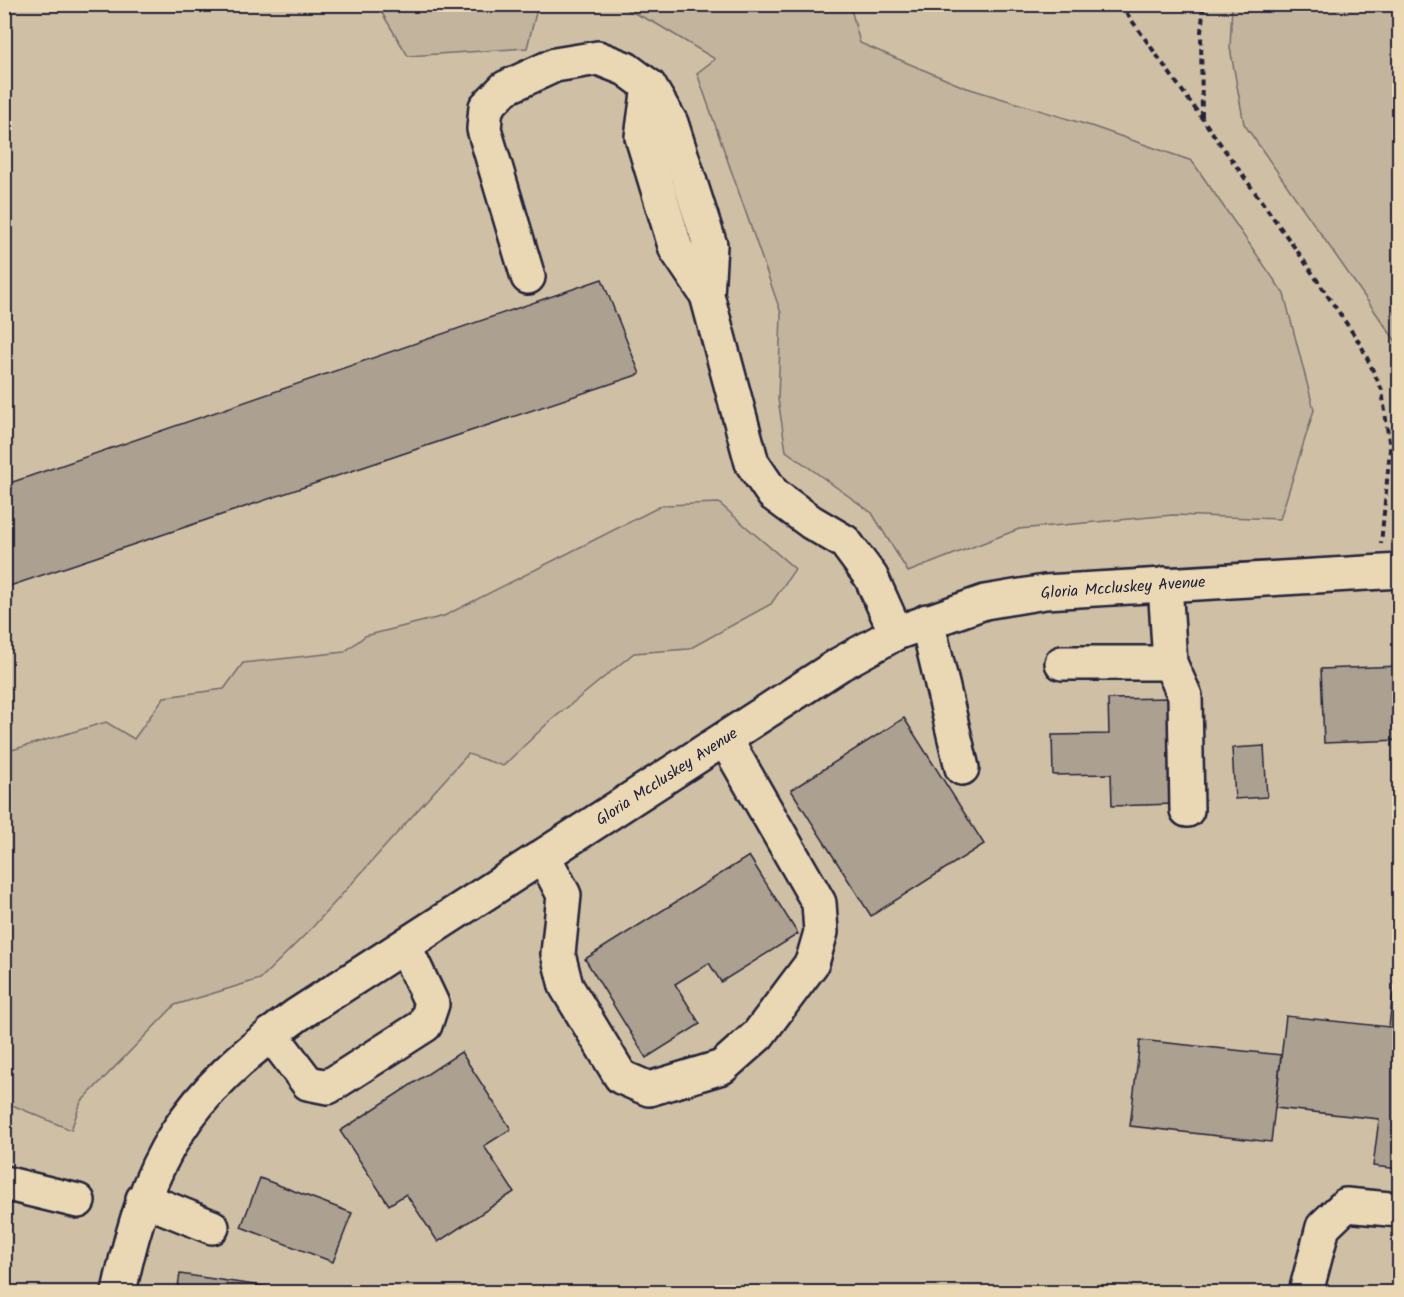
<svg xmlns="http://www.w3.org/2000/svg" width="1404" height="1297" font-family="Kalam,sans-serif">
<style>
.built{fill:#cfc0a5}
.green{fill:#c2b49d;stroke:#726b6c;stroke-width:1.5}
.building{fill:#aca090;stroke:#22223b;stroke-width:1.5}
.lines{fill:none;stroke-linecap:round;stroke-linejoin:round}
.minor-casing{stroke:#22223b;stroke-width:38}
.path{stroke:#22223b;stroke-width:4;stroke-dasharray:6 4.5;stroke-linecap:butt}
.minor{stroke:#ead8b5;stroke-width:33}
.labels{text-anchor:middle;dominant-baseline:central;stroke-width:6;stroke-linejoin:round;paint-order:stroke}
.street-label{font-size:16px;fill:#22223b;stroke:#ead8b5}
</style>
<rect width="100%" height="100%" fill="#decdae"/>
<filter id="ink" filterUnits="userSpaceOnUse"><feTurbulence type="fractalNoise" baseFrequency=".0167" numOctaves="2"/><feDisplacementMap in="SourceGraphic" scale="12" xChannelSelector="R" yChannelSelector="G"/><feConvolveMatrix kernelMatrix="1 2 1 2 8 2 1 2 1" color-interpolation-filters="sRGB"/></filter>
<g filter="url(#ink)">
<path class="built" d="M5 5H377L409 56 527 48 538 5H617L655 23 715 59 697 73 781 313 778 399 848 495 872 513 908 572 1019 529 1173 515 1279 519 964 87 860 43 850 5H1232L1230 48 1244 124 1399 346V1292H5Z"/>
<g class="green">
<path d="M377 5H538L527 48 408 56Z"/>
<path d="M617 5H850L860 43 964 87 1091 126 1192 161 1284 294 1314 410 1280 519 1173 515 1019 529 908 572 872 513 786 451 778 399 781 313 697 73 715 59 655 23Z"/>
<path d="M1232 5H1398L1399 346 1244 124 1230 48Z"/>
<path d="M719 503 795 569 771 604 689 649 634 653 548 723 503 766 468 754 311 929 260 979 175 1005 81 1102 71 1130 5 1102V752L106 722 134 739 164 697 224 689 243 663 344 652 365 636 444 616 663 505Z"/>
</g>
<g class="building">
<path d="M602 279 640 374 4 588V485Z"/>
<path d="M1400 666V740L1324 743 1321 669Z"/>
<path d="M1172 698 1174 804 1112 806 1111 774 1053 775 1052 735 1109 734 1108 699Z"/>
<path d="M904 718 984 844 871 916 791 790Z"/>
<path d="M1264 746 1267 797 1235 799 1232 748Z"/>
<path d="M749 856 798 934 721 982 709 963 675 984 700 1024 646 1058 585 959Z"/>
<path d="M1394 982H1400V1169L1373 1166 1379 1119 1275 1108 1286 1016 1389 1027Z"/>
<path d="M1140 1040 1281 1055 1271 1142 1130 1126Z"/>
<path d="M461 1052 511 1129 484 1146 514 1192 438 1242 406 1194 389 1205 340 1131Z"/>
<path d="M260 1178 352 1213 333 1262 241 1227Z"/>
<path d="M180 1274 303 1292H177Z"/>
</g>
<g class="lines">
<defs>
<g id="minor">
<path d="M649 86 642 137 676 249 707 295"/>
<path d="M528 277 484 129 486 107 505 88 555 65 598 58 626 69 649 86 671 123 710 245 707 295 752 463 773 494 811 522 845 542 871 577 896 633"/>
<path d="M1165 584 1170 663 1185 696 1187 810"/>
<path d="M927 621 962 768"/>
<path d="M1062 663H1170"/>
<path d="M544 857 564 895 558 954 566 986 621 1077 649 1089 722 1067 758 1035 812 963 821 932 819 903 725 739"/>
<path d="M271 1034 308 1083 328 1087 425 1025 432 1004 405 947"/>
<path d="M4 1183 78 1201"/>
<path d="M143 1199 212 1227"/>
<path d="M119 1292C147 1157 185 1096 297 1015L840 664 896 633 985 602 1045 592 1400 571"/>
<path d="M1306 1292 1323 1227 1346 1205 1400 1210"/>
</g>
</defs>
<use href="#minor" class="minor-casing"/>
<g class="path">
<path d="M1120 4 1300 255 1361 345 1382 390 1390 449 1381 544"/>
<path d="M1202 117 1201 32 1204 4"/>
</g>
<use href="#minor" class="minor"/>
</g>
</g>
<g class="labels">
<g class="street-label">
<text transform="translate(1123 588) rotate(-4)">Gloria Mccluskey Avenue</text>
<text transform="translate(667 777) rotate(-33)">Gloria Mccluskey Avenue</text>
</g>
</g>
<rect width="1404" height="1297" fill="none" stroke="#ead8b5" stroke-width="24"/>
<rect x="12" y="12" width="1380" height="1273" fill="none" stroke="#22223b" stroke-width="2" filter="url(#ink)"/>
</svg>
